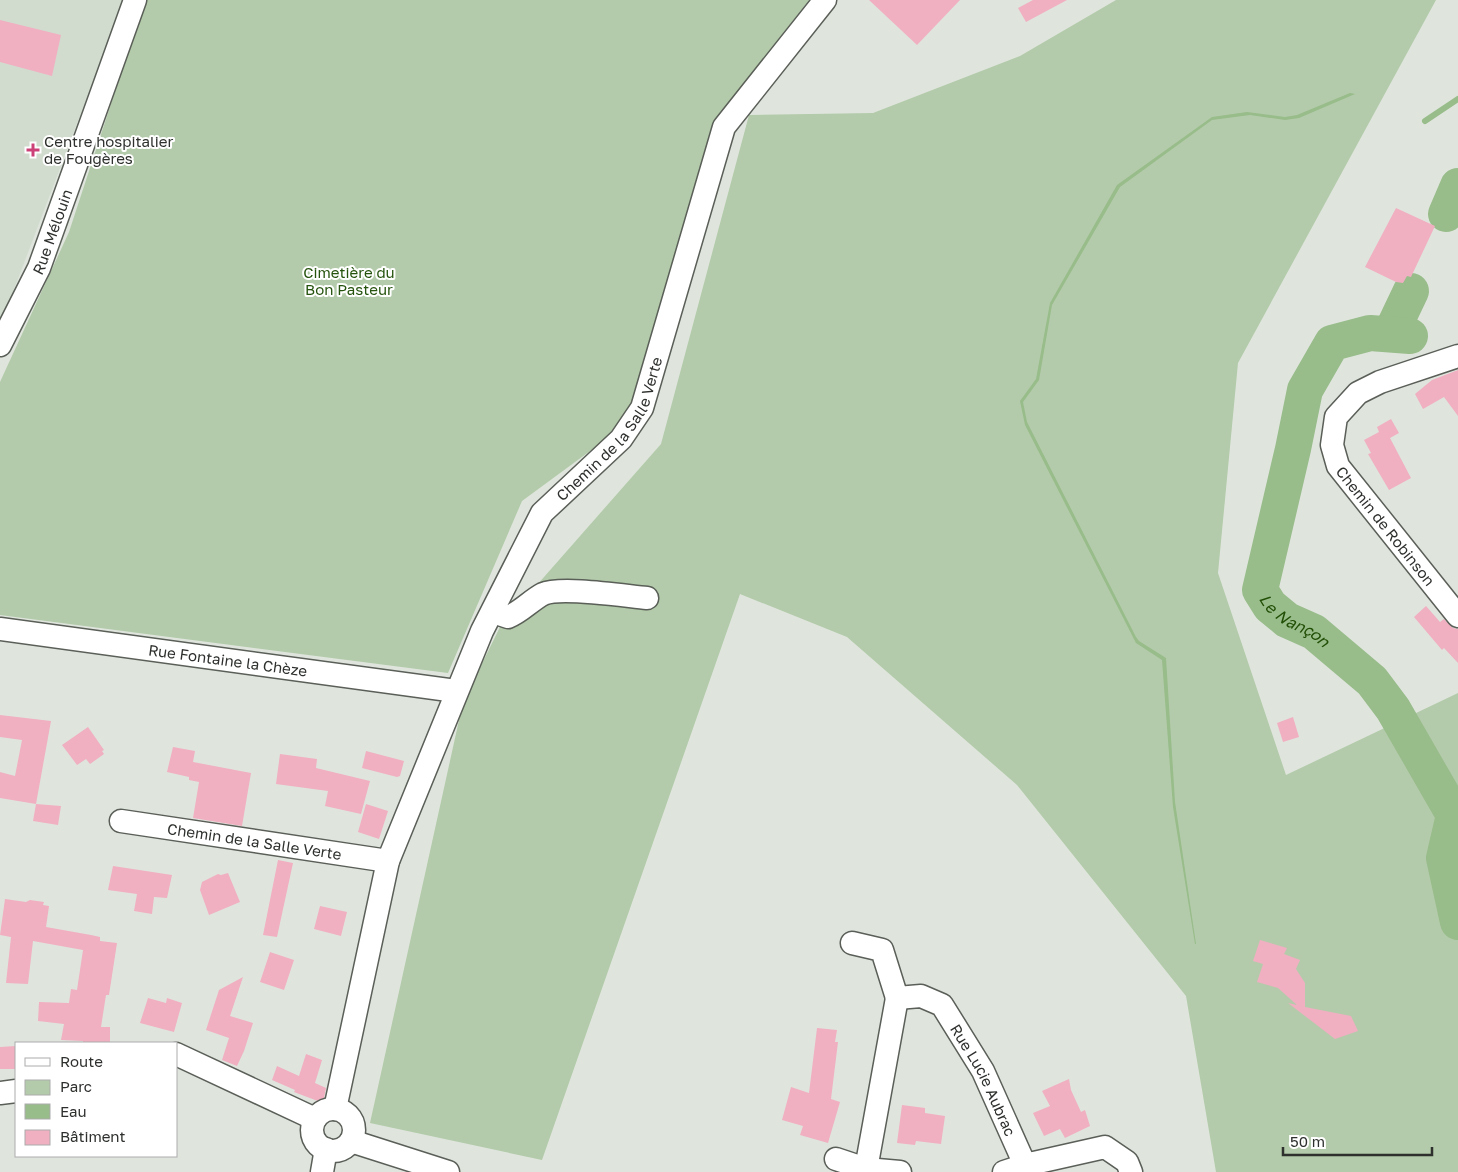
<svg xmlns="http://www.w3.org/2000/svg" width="1458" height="1172" font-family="'Golos Text',sans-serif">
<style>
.built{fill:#d1dcce}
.green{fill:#b3cbaa}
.water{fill:#98bc8a}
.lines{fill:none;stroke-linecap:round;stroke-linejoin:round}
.stream{stroke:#98bc8a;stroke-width:6}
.river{stroke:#98bc8a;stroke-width:36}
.building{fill:#f1afc2}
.minor-casing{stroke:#5a5f58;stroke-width:25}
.minor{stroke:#fff;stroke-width:22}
.poi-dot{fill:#cb4178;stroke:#fff;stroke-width:2}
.labels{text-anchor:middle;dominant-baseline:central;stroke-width:4;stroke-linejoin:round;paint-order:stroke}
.poi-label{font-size:15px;fill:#2d302d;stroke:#fff;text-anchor:start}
.street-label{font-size:15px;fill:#2d302d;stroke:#fff}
.park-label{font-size:15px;fill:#25530d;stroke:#fff}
.water-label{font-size:16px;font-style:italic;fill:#214f06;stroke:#fff}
</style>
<rect width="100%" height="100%" fill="#dfe5dd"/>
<path class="built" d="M0 0H124L10 300 0 318Z"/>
<g class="green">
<path d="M145 0H809L715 121 633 408 620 429 522 501 448 673 0 615V382L69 232Z"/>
<path d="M1116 0H1436L1238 363 1218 573 1286 775 1458 693V1172H1216L1186 996 1017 785 847 637 740 594 542 1160 370 1123 463 702 500 627 661 444 749 115 873 113 1020 56Z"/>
</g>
<path class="water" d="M1350 93 1355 94 1299 118 1285 120 1250 115 1212 120 1120 187 1052 305 1039 380 1023 402 1027 422 1136 637 1139 641 1166 658 1175 802 1196 944H1195L1173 807 1162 660 1136 643 1025 425 1020 401 1036 379 1050 303 1117 185 1212 117 1247 112 1285 117 1297 115Z"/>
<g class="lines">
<path class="stream" d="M1425 121 1458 99"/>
<g class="river">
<path d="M1446 214 1458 186"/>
<path d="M1391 333 1411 291"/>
<path id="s1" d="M1410 336 1370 333 1332 343 1305 390 1293 449 1260 590 1270 606 1287 620 1314 632 1372 681 1393 709 1454 815 1444 858 1458 922"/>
</g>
</g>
<g class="building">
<path d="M869 0H960L917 45Z"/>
<path d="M1033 0H1067L1026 22 1018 8Z"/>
<path d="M0 20 61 35 52 76 0 62Z"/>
<path d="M1396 208 1435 226 1411 277 1407 276 1403 283 1396 282 1365 267Z"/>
<path d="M1458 370V416L1444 397 1423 409 1415 394 1432 380Z"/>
<path d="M1391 419 1399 433 1390 438 1411 478 1389 490 1368 454 1371 453 1364 440 1379 432 1377 427Z"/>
<path d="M1426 606 1440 622 1444 619 1453 628 1458 629V663L1444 648 1442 650 1414 617Z"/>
<path d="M0 715 51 721 36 804 0 798V772L15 776 22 740 0 737Z"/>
<path d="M1293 717 1299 737 1283 742 1277 723Z"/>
<path d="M88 727 104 750 102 751 104 754 90 764 86 759 77 765 62 745Z"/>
<path d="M173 747 195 751 193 762 251 773 242 826 193 818 199 782 189 780V777L167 772Z"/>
<path d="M366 751 404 761 400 776 397 777 362 768Z"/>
<path d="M280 754 317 759 316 768 370 781 361 814 325 806 328 791 276 784Z"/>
<path d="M36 804 61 806 58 825 33 821Z"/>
<path d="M366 804 388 811 379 839 358 832Z"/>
<path d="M278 860 293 863 277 937 263 935Z"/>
<path d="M113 866 172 875 167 898 154 897 152 914 134 911 137 894 108 890Z"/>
<path d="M228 873 240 902 209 915 200 890 202 882 218 874 221 875Z"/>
<path d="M5 899 26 902 30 900 44 902 43 905 49 906 46 927 91 935 100 937V941L117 943 109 995H106L101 1027H110V1043H83V1041L61 1040 64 1024 38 1021 39 1002 69 1003 71 989 77 990 83 950 33 941 28 984 6 983 11 937 0 935Z"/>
<path d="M320 906 347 912 341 936 314 929Z"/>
<path d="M1260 940 1287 948 1284 954 1300 960 1296 969 1305 983V1007L1351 1016 1358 1031 1335 1039 1288 1003 1297 1005 1278 988 1257 982 1263 964 1253 961Z"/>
<path d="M270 952 294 960 284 990 260 982Z"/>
<path d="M243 977 230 1016 253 1023 244 1051 237 1066 222 1060 229 1038 206 1030 219 990Z"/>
<path d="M148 998 166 1003 167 998 182 1003 174 1032 140 1023Z"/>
<path d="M817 1028 837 1030 835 1042H838L831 1099 840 1102 828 1143 800 1135 803 1126 782 1120 791 1087 809 1093Z"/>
<path d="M16 1046V1069H0V1047Z"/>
<path d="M306 1054 322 1060 315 1083 326 1088 323 1103 294 1092 295 1090 272 1080 277 1066 299 1076Z"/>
<path d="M1069 1079 1071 1090 1081 1112 1085 1110 1090 1126 1065 1138 1060 1129 1044 1136 1033 1113 1050 1106 1042 1091Z"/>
<path d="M902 1105 925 1108V1113L945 1116 941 1144 916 1141 915 1145 897 1143Z"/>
</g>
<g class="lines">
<defs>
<g id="minor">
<path id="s2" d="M0 345 39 268 135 0"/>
<path id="s3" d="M1458 356 1380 382 1358 393 1336 417 1332 445 1338 466 1458 616"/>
<path d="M493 612 508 617C521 612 530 601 543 594 561 586 625 596 647 598"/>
<path id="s4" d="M0 629 456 691"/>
<path id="s5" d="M121 821 388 861"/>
<path id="s6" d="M852 943 882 950 897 998 921 996 942 1005 983 1071 1025 1165 1105 1147 1127 1162 1131 1172"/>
<path d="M176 1054 315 1119"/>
<path d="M0 1093 16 1091"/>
<path id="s7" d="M335 1109 388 861 482 631 542 513 621 439 642 408 724 127 825 0"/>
<circle cx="333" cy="1130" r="21"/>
<path d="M351 1141 448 1172"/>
<path d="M836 1159 866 1169 900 1172"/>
<path d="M866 1169 897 998"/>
<path d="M322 1172 326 1149"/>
<path d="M1004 1172 1025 1165"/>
</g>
</defs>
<use href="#minor" class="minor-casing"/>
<use href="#minor" class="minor"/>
</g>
<path class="poi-dot" d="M30.5 142.5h5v5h5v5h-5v5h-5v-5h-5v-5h5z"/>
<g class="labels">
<g class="poi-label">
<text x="44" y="141">Centre hospitalier<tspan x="44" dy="17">de Fougères</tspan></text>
</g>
<g class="street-label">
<text stroke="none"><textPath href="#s2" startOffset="125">Rue Mélouin</textPath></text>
<text stroke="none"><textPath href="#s7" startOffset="745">Chemin de la Salle Verte</textPath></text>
<text stroke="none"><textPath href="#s3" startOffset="266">Chemin de Robinson</textPath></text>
<text stroke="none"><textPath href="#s4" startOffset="230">Rue Fontaine la Chèze</textPath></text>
<text stroke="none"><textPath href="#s5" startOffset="135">Chemin de la Salle Verte</textPath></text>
<text stroke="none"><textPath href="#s6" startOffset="214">Rue Lucie Aubrac</textPath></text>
</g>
<g class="park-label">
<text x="349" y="272">Cimetière du<tspan x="349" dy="17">Bon Pasteur</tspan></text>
</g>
<g class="water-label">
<text stroke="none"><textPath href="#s1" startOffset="386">Le Nançon</textPath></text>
</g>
</g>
<rect x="15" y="1042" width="162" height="115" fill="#ffffff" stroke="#abacab"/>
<rect x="25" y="1058" width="25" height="8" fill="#ffffff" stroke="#abacab"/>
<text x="60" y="1067" font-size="15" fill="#2d302d">Route</text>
<rect x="25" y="1080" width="25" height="15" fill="#b3cbaa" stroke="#abacab"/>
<text x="60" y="1092" font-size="15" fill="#2d302d">Parc</text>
<rect x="25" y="1104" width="25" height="15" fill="#98bc8a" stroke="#abacab"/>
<text x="60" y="1117" font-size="15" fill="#2d302d">Eau</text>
<rect x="25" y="1130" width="25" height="15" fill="#f1afc2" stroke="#abacab"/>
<text x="60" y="1142" font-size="15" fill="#2d302d">Bâtiment</text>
<path d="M1283 1147v8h149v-8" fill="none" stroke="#2d302d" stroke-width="2.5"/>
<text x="1290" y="1147" font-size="15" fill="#2d302d" stroke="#ffffff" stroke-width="4" paint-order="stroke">50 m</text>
</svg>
